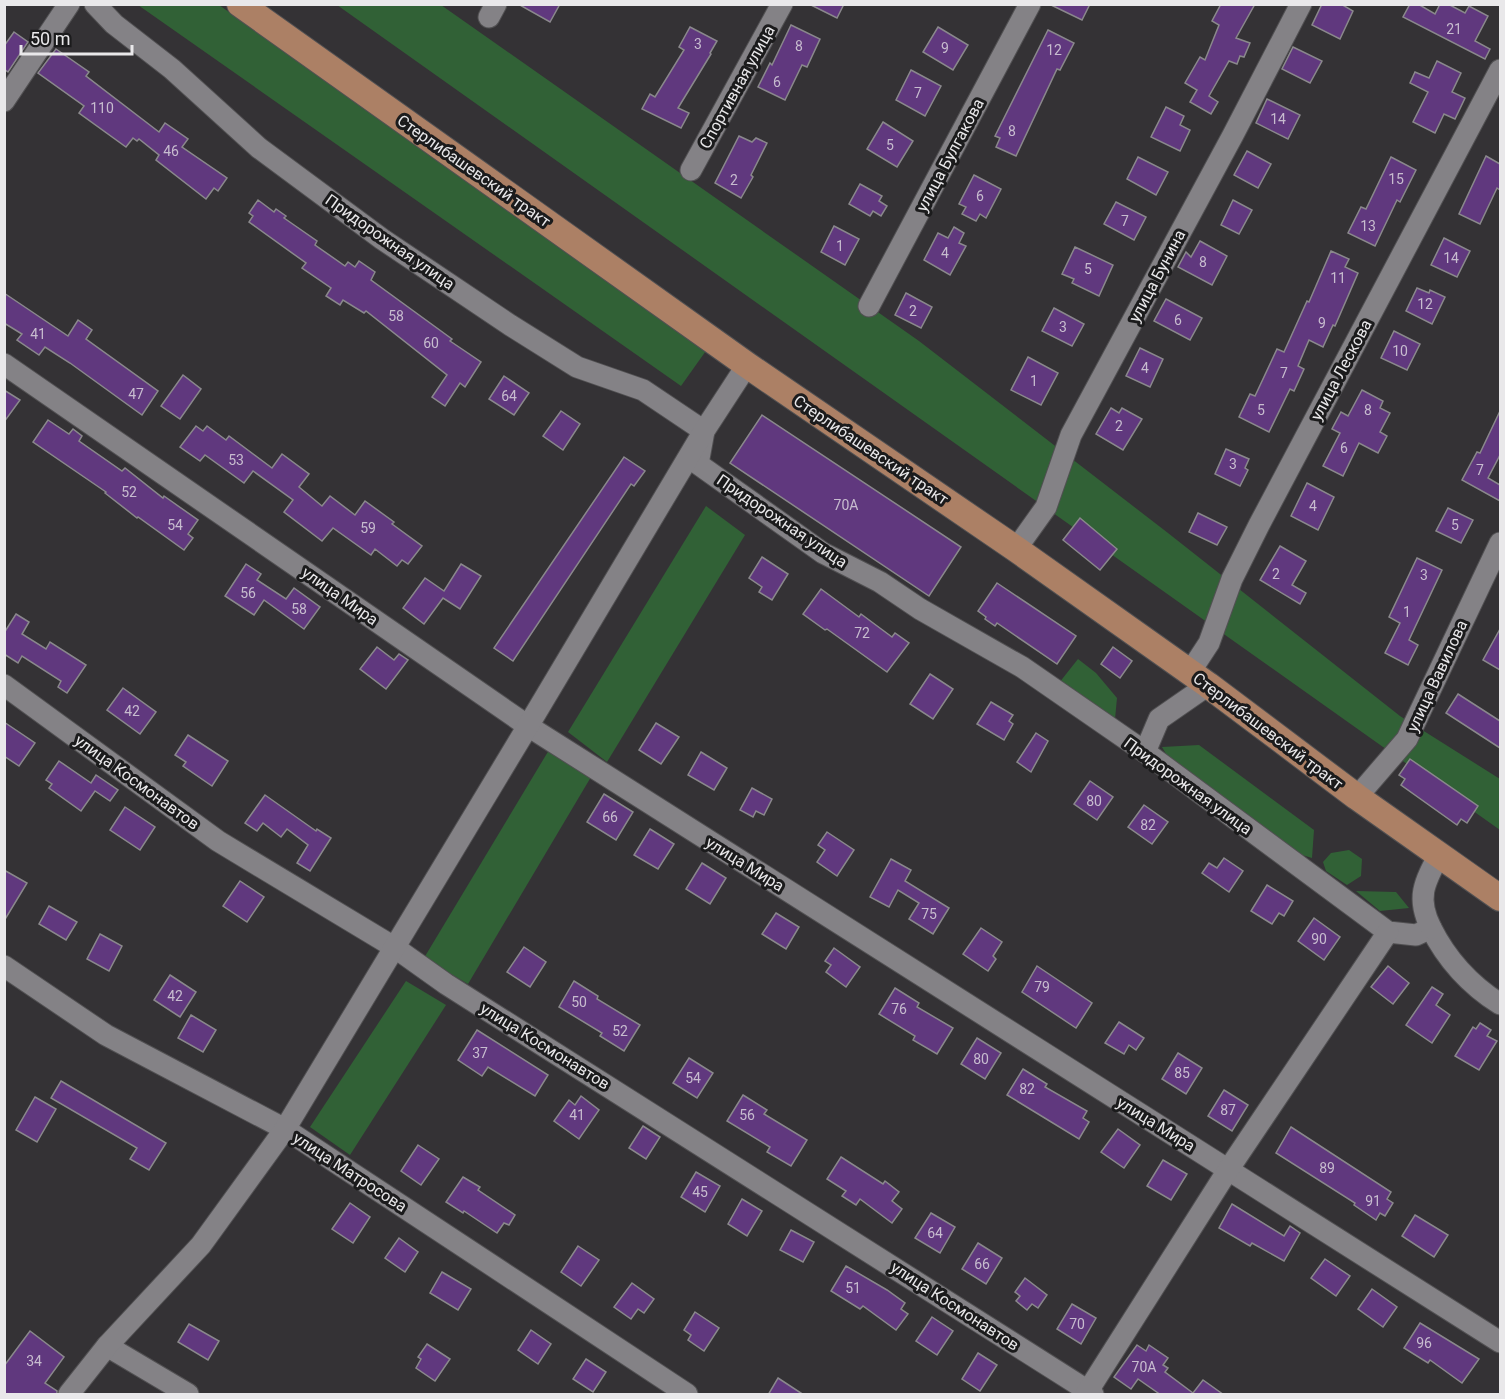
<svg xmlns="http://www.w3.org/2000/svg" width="1505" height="1399" font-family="Roboto,sans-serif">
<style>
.green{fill:#316136}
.building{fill:#60387e;stroke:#8a888c;stroke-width:1.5}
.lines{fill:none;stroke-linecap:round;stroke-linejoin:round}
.minor-casing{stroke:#515052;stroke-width:23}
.major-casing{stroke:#515052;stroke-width:28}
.minor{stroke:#848286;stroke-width:21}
.major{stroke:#ac8065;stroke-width:26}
.labels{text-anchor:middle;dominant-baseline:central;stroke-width:6;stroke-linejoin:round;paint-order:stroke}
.number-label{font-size:14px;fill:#c7bccf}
.street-label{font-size:16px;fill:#e9e8ea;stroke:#1b1b1c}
</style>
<rect width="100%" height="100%" fill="#343235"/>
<g class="green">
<path d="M138 5H219L708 348 681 386Z"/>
<path d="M337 5H441L919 341 1168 533 1400 716 1500 779V830Z"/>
<path d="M706 506 745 535 607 762 568 732Z"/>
<path d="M1078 659 1096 673 1117 698 1115 719 1059 683Z"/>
<path d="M1199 745 1314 830 1312 858 1302 855 1170 761 1162 747Z"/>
<path d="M549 750 591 777 468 984 424 958Z"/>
<path d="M1349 850 1362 859 1361 876 1347 885 1326 871 1323 862 1331 853Z"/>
<path d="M1356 891 1396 892 1409 908 1380 911Z"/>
<path d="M406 981 446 1005 350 1155 310 1127Z"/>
</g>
<g class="building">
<path d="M518 4H560L550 22Z"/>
<path d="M809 4H844L837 18Z"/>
<path d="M1049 4H1090L1082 20Z"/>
<path d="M1221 4H1255L1236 38 1250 43 1244 57 1240 56 1237 64 1229 61 1209 96 1218 102 1211 114 1190 102 1197 90 1185 83 1200 57 1205 60 1219 25 1212 21Z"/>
<path d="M1322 4H1341L1353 11 1340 39 1312 25Z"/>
<path d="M1410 4H1418L1435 14 1440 4H1448L1465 13 1469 6 1488 16 1475 41 1490 49 1485 59 1403 17Z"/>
<path d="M791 25 820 39 807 67 802 65 785 100 758 87 770 63 772 65Z"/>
<path d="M690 27 717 41 710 53 711 54 678 108 689 113 681 128 642 109 650 94 655 97 684 50 679 47Z"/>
<path d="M938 27 968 45 953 70 923 52Z"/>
<path d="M1048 30 1074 43 1060 70 1057 69 1016 156 996 147 1000 138 995 136Z"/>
<path d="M14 32 28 42 8 72 4 69V46Z"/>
<path d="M1293 47 1322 61 1310 83 1282 69Z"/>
<path d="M56 49 89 72 86 76 159 132 165 123 188 139 182 147 227 178 218 191 214 188 206 199 156 160 159 155 139 139 137 141 133 138 126 147 79 113 84 106 38 73Z"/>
<path d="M1437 61 1461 73 1452 92 1465 98 1455 119 1444 114 1435 133 1413 122 1428 92 1410 83 1415 72 1429 78Z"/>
<path d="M911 70 941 86 925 116 896 100Z"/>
<path d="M1267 99 1300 115 1288 139 1256 123Z"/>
<path d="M1166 107 1184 116 1180 125 1190 130 1180 151 1151 137Z"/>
<path d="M883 122 913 141 897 167 867 149Z"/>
<path d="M739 136 752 142 756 138 767 143 751 175 753 177 741 198 715 183Z"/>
<path d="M1247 151 1271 164 1258 188 1234 175Z"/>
<path d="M1486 156 1500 164V190L1497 188 1480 224 1459 214Z"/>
<path d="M1138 157 1168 172 1156 195 1127 179Z"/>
<path d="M1391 157 1416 170 1400 202 1397 200 1375 246 1348 233 1361 207 1366 209Z"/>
<path d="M974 175 1001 189 986 218 980 214 976 221 962 214 966 207 959 204Z"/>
<path d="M860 184 882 196 879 201 887 206 881 216 873 211 870 216 849 204Z"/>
<path d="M258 200 274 212 276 209 286 216 284 218 317 241 315 245 345 266 348 262 355 267 359 261 375 272 371 280 452 339 450 341 481 362 465 387 460 383 445 406 432 397 447 375 366 311 364 313 343 300 340 305 326 296 331 288 302 268 306 263 249 222 253 216 249 213Z"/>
<path d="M1233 200 1252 210 1239 234 1221 225Z"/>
<path d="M1116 202 1146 217 1134 240 1104 224Z"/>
<path d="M834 226 859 239 845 265 821 252Z"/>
<path d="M954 227 964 233 959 243 966 246 950 275 924 260 938 233 948 238Z"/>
<path d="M1444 238 1470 251 1457 277 1431 265Z"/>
<path d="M1200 241 1227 256 1212 285 1178 267 1186 252 1191 257Z"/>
<path d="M1075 247 1113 265 1099 296 1072 283 1074 279 1062 274Z"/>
<path d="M1331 251 1349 259 1345 267 1358 273 1335 326 1333 325 1323 347 1309 340 1298 366 1304 369 1294 391 1290 389 1269 432 1239 417 1250 394 1255 396 1277 349 1284 352 1307 301 1309 302Z"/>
<path d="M1417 288 1429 293 1430 290 1445 297 1432 324 1406 311Z"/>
<path d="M4 293 68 336 78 320 92 330 86 339 158 391 142 415 70 363 45 347 39 355 17 340 22 334 4 323Z"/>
<path d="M906 293 932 307 921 328 895 315Z"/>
<path d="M1166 299 1202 318 1190 340 1154 321Z"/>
<path d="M1054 308 1084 324 1072 346 1042 331Z"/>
<path d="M1394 331 1420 344 1407 370 1381 358Z"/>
<path d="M1140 348 1163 359 1150 387 1126 376Z"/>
<path d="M1028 357 1058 373 1041 405 1011 390Z"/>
<path d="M183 375 201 389 180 419 161 406Z"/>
<path d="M504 376 529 393 514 415 489 399Z"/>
<path d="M4 390 20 400 4 422Z"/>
<path d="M1362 390 1383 401 1380 408 1390 413 1380 432 1387 436 1378 453 1359 443 1343 476 1323 466 1340 433 1332 429 1341 412 1348 416Z"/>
<path d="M1111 408 1119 413 1122 408 1142 419 1123 450 1096 434Z"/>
<path d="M561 411 580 424 563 450 543 436Z"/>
<path d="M1500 411V455L1488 478 1500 485V501L1462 480 1477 452 1480 453Z"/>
<path d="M762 415 961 547 929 596 730 463Z"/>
<path d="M48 420 69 434 73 429 82 436 79 441 122 471 125 468 163 498 164 496 198 520 188 534 193 538 184 550 138 517 137 518 105 493 106 492 33 442Z"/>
<path d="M196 426 203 431 207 426 226 440 229 436 272 468 282 454 309 474 299 487 322 506 330 496 355 515 365 501 394 522 392 524 422 546 408 564 402 560 397 566 375 549 371 555 333 528 322 541 284 512 293 500 253 471 244 483 205 455 200 461 180 447Z"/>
<path d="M1226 449 1249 459 1245 468 1248 470 1240 486 1215 474Z"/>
<path d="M624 457 645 471 634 486 631 484 513 661 494 648Z"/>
<path d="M1307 483 1334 497 1318 530 1291 516Z"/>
<path d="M1448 508 1473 520 1461 543 1436 531Z"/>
<path d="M1198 513 1227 527 1217 545 1189 532Z"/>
<path d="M1080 518 1117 549 1100 570 1063 540Z"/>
<path d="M1280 546 1306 561 1292 585 1306 593 1300 604 1260 580Z"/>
<path d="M762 557 788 574 772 600 759 592 762 587 749 578Z"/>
<path d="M1417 558 1442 570 1409 640 1418 645 1408 665 1385 653 1400 623 1389 617Z"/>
<path d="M246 564 261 574 257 580 286 599 294 588 320 607 304 629 264 600 254 615 225 596Z"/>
<path d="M461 564 481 576 460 609 443 598 424 624 403 608 425 578 444 591Z"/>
<path d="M997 583 1076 636 1057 664 997 623 995 626 985 619 986 617 978 611Z"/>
<path d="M821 589 859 617 861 614 892 637 895 633 909 643 887 672 827 629 825 630 803 614Z"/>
<path d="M16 614 29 622 22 634 46 649 50 642 86 665 67 693 58 687 61 681 22 656 18 663 4 654V633Z"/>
<path d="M1500 629V670L1483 660Z"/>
<path d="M377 647 394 660 399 654 408 660 386 689 360 669Z"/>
<path d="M1113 647 1132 661 1120 678 1101 664Z"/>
<path d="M930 674 953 689 933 719 910 704Z"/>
<path d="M123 688 156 712 140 734 107 710Z"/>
<path d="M1458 694 1500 721V748L1446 713Z"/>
<path d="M991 702 1013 715 1009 721 1013 724 1004 740 977 724Z"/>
<path d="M4 722 35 743 19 766 4 756Z"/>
<path d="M656 723 679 737 661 764 639 750Z"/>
<path d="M1036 733 1048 741 1031 772 1017 762Z"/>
<path d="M188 735 228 761 212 786 183 766 186 762 175 755Z"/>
<path d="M701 752 727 768 714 790 688 775Z"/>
<path d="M1410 759 1478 806 1467 823 1461 819 1457 825 1401 785 1405 779 1399 775Z"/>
<path d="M59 761 91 783 96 775 118 790 110 801 95 791 81 811 49 788 52 784 46 780Z"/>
<path d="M1090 781 1113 797 1097 820 1074 804Z"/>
<path d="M752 788 772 799 764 815 756 811 753 817 740 810Z"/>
<path d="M604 794 633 812 616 840 587 822Z"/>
<path d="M265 795 316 831 317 829 331 838 310 871 297 863 308 845 287 829 281 837 263 823 257 831 245 823Z"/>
<path d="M1144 805 1168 822 1152 844 1128 827Z"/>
<path d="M125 807 155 827 140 850 110 830Z"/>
<path d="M650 829 674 844 658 869 634 855Z"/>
<path d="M827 832 854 850 837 876 817 862 825 850 818 845Z"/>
<path d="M1224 858 1243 871 1229 892 1202 873 1209 863 1217 868Z"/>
<path d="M891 859 911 870 905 881 949 908 933 934 909 919 919 903 898 890 889 907 870 897Z"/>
<path d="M702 863 726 878 710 904 686 889Z"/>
<path d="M4 870 27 883 4 921Z"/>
<path d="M240 881 264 897 247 922 223 906Z"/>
<path d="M1267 885 1293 901 1284 916 1279 913 1272 924 1251 911Z"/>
<path d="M49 906 77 922 66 940 39 924Z"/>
<path d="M776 913 799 927 786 949 762 934Z"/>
<path d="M1314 918 1340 937 1324 960 1298 941Z"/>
<path d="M981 928 1002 942 993 956 996 959 988 971 963 954Z"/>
<path d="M100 934 122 946 109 971 87 959Z"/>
<path d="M524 947 546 962 530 987 507 972Z"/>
<path d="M834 948 860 967 846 987 826 972 831 965 825 961Z"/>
<path d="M1037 966 1092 1003 1076 1028 1022 992Z"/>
<path d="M1388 966 1409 983 1393 1004 1371 987Z"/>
<path d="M170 975 196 992 180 1017 154 1000Z"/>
<path d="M574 981 598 996 597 999 640 1025 624 1051 600 1036 602 1033 559 1007Z"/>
<path d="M1432 987 1443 994 1436 1005 1450 1015 1432 1043 1406 1025Z"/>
<path d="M895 988 919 1003 917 1007 953 1028 937 1054 913 1040 915 1036 879 1014Z"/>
<path d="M191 1015 216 1030 203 1052 178 1038Z"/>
<path d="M1119 1022 1144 1038 1136 1050 1129 1045 1124 1054 1105 1043Z"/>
<path d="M1480 1023 1491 1030 1487 1036 1497 1041 1479 1070 1455 1056 1473 1027 1476 1029Z"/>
<path d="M477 1030 548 1075 535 1096 488 1067 482 1076 458 1060Z"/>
<path d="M977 1038 1001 1053 985 1079 961 1064Z"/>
<path d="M1178 1053 1202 1068 1186 1094 1162 1079Z"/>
<path d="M689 1058 713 1073 697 1098 673 1083Z"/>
<path d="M1023 1069 1047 1084 1045 1087 1087 1111 1083 1118 1089 1122 1079 1139 1007 1095Z"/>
<path d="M61 1081 166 1143 149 1170 130 1159 137 1148 51 1098Z"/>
<path d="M1224 1090 1248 1105 1232 1131 1208 1116Z"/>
<path d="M743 1095 767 1110 764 1114 807 1140 791 1166 767 1152 770 1147 727 1121Z"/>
<path d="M581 1096 599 1110 579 1139 554 1121 569 1100 575 1105Z"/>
<path d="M35 1097 56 1109 37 1142 16 1130Z"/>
<path d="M643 1126 660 1137 646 1159 629 1148Z"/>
<path d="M1291 1127 1391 1192 1387 1199 1393 1203 1385 1216 1380 1213 1376 1220 1354 1205 1355 1203 1276 1153Z"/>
<path d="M1118 1129 1140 1145 1124 1168 1101 1152Z"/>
<path d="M418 1145 439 1159 421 1185 401 1171Z"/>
<path d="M841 1157 883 1184 885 1181 899 1192 892 1201 902 1209 892 1223 860 1199 856 1205 842 1196 846 1191 827 1179Z"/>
<path d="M1163 1160 1187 1174 1171 1200 1147 1186Z"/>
<path d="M696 1172 720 1186 705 1212 681 1197Z"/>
<path d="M463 1177 480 1187 478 1190 515 1215 509 1225 504 1223 497 1233 464 1211 463 1213 446 1202Z"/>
<path d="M742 1199 762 1211 747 1236 728 1224Z"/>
<path d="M350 1203 370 1217 353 1243 332 1229Z"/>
<path d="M1232 1204 1284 1236 1290 1226 1300 1233 1284 1261 1252 1243 1250 1246 1219 1228Z"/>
<path d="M931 1213 955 1227 940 1253 915 1238Z"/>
<path d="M1415 1215 1448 1235 1434 1257 1402 1236Z"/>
<path d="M791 1230 814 1242 803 1262 780 1250Z"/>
<path d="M399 1238 418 1252 405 1272 385 1258Z"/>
<path d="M978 1243 1002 1258 986 1284 962 1269Z"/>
<path d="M578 1246 599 1260 581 1286 561 1272Z"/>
<path d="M1325 1259 1350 1276 1336 1296 1311 1278Z"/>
<path d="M846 1266 887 1290 905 1303 901 1309 908 1314 896 1330 863 1306 860 1309 831 1291Z"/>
<path d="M442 1272 471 1289 458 1310 430 1293Z"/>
<path d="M1025 1278 1047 1295 1038 1308 1032 1304 1027 1310 1016 1301 1020 1296 1015 1292Z"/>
<path d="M632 1283 654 1299 644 1313 638 1309 631 1319 614 1307Z"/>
<path d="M1372 1289 1397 1307 1383 1327 1358 1309Z"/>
<path d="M1072 1304 1096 1318 1081 1344 1057 1329Z"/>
<path d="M695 1312 719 1328 704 1351 688 1340 691 1335 684 1330Z"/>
<path d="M932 1317 953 1331 937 1355 916 1341Z"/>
<path d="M1420 1323 1479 1359 1462 1383 1430 1360 1428 1363 1404 1348Z"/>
<path d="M189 1324 219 1341 208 1360 178 1342Z"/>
<path d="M531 1330 551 1344 538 1364 518 1350Z"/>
<path d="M30 1331 64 1357 45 1383 57 1391V1395H4V1366Z"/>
<path d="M427 1344 450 1359 435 1381 416 1368 421 1359 418 1357Z"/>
<path d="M1137 1345 1146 1351 1149 1345 1168 1358 1163 1365 1168 1368 1165 1372 1193 1393 1203 1380 1224 1395H1161L1138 1379 1131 1389 1114 1377Z"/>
<path d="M978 1353 997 1365 980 1391 962 1379Z"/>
<path d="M586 1359 606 1372 593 1392 573 1379Z"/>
<path d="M778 1378 804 1395H768Z"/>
</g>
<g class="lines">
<defs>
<g id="minor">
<path d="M95 4 114 24 172 69 259 148 382 239 510 325 577 367 643 390 704 431 698 464 823 553 880 582 920 609 1022 667 1145 752 1388 932 1416 935 1431 928C1447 960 1470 985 1500 1004"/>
<path d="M489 17 496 4"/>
<path d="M4 101 69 4"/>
<path d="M691 170 782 4"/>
<path d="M869 306 1030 4"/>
<path d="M4 364 528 726 1500 1342"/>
<path d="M1016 549 1046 507 1071 435 1233 135 1301 4"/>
<path d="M1190 672 1209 643 1232 579 1259 525 1500 70"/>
<path d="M4 685 218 841 394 947 446 984 1093 1394"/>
<path d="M1145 752 1159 719 1208 685"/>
<path d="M1357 797 1407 739 1500 543"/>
<path d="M1431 928C1416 898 1424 883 1439 855"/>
<path d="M4 966 106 1035 285 1129 687 1394"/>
<path d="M107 1346 188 1394"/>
<path d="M69 1394 107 1346 201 1245 285 1129 528 726 704 431 747 365"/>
<path d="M1086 1394 1228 1170 1388 932"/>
</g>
<path id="major" d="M240 4 747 365 1016 549 1208 685 1357 797 1500 898"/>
</defs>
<use href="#minor" class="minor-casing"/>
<use href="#major" class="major-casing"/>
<use href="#minor" class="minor"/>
<use href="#major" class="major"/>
</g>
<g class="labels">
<g class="number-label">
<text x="1454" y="29">21</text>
<text x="698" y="44">3</text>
<text x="799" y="46">8</text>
<text x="945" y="48">9</text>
<text x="1054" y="50">12</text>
<text x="777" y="82">6</text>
<text x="918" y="93">7</text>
<text x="102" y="108">110</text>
<text x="1278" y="119">14</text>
<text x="1012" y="131">8</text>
<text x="890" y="145">5</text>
<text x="171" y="151">46</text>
<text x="1396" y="179">15</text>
<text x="734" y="180">2</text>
<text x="980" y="196">6</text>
<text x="1125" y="221">7</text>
<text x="1368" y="226">13</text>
<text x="840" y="246">1</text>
<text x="945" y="253">4</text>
<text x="1451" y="258">14</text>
<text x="1203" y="262">8</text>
<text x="1088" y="269">5</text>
<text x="1338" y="278">11</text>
<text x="1425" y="304">12</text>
<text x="913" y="311">2</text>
<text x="396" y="316">58</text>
<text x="1178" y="320">6</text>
<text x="1322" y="323">9</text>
<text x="1063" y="327">3</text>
<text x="38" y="334">41</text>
<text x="431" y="343">60</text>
<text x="1400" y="351">10</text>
<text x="1145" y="368">4</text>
<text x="1284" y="373">7</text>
<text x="1034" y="381">1</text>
<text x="136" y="394">47</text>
<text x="509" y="396">64</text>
<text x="1261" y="410">5</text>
<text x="1368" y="410">8</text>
<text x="1119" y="426">2</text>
<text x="1344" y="448">6</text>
<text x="236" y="460">53</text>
<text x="1233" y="464">3</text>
<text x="1480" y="470">7</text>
<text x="129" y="492">52</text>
<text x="846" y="505">70А</text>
<text x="1313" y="506">4</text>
<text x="175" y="525">54</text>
<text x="1455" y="525">5</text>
<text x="368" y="528">59</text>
<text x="1276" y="574">2</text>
<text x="1424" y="575">3</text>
<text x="248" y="593">56</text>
<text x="299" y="609">58</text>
<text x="1407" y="612">1</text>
<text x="862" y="633">72</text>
<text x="132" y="711">42</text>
<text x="1094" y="801">80</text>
<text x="610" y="817">66</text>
<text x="1148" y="825">82</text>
<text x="929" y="914">75</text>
<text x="1319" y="939">90</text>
<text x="1042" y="987">79</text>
<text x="175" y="996">42</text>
<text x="579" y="1002">50</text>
<text x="899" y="1009">76</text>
<text x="620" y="1031">52</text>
<text x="480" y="1053">37</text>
<text x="981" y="1059">80</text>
<text x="1182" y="1073">85</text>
<text x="693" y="1078">54</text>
<text x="1027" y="1089">82</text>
<text x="1228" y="1110">87</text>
<text x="577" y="1115">41</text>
<text x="747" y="1115">56</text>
<text x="1327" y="1168">89</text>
<text x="700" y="1192">45</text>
<text x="1373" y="1201">91</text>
<text x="935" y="1233">64</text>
<text x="982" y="1264">66</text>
<text x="853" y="1288">51</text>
<text x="1077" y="1324">70</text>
<text x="1424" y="1343">96</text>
<text x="34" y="1361">34</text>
<text x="1144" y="1367">70А</text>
</g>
<g class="street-label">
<text transform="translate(737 87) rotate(-61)">Спортивная улица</text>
<text transform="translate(950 155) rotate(-62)">улица Булгакова</text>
<text transform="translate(474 171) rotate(35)">Стерлибашевский тракт</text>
<text transform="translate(390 242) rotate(35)">Придорожная улица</text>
<text transform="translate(1157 276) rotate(-62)">улица Бунина</text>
<text transform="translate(1341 370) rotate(-62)">улица Лескова</text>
<text transform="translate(871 450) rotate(34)">Стерлибашевский тракт</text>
<text transform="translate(782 521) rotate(34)">Придорожная улица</text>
<text transform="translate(340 596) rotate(35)">улица Мира</text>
<text transform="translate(1437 676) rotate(-65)">улица Вавилова</text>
<text transform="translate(1268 731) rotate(37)">Стерлибашевский тракт</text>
<text transform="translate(137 782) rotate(36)">улица Космонавтов</text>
<text transform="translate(1188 786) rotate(36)">Придорожная улица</text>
<text transform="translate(745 864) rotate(32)">улица Мира</text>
<text transform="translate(545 1046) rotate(32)">улица Космонавтов</text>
<text transform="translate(1156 1124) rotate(32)">улица Мира</text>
<text transform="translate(350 1172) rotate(33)">улица Матросова</text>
<text transform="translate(955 1306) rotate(33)">улица Космонавтов</text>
</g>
</g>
<rect width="1505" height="1399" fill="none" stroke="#e9e8ea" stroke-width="12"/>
<path d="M21 45v9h111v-9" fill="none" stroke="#e9e8ea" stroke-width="3"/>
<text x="30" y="45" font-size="18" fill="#e9e8ea" stroke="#1b1b1c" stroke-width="4.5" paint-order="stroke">50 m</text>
</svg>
